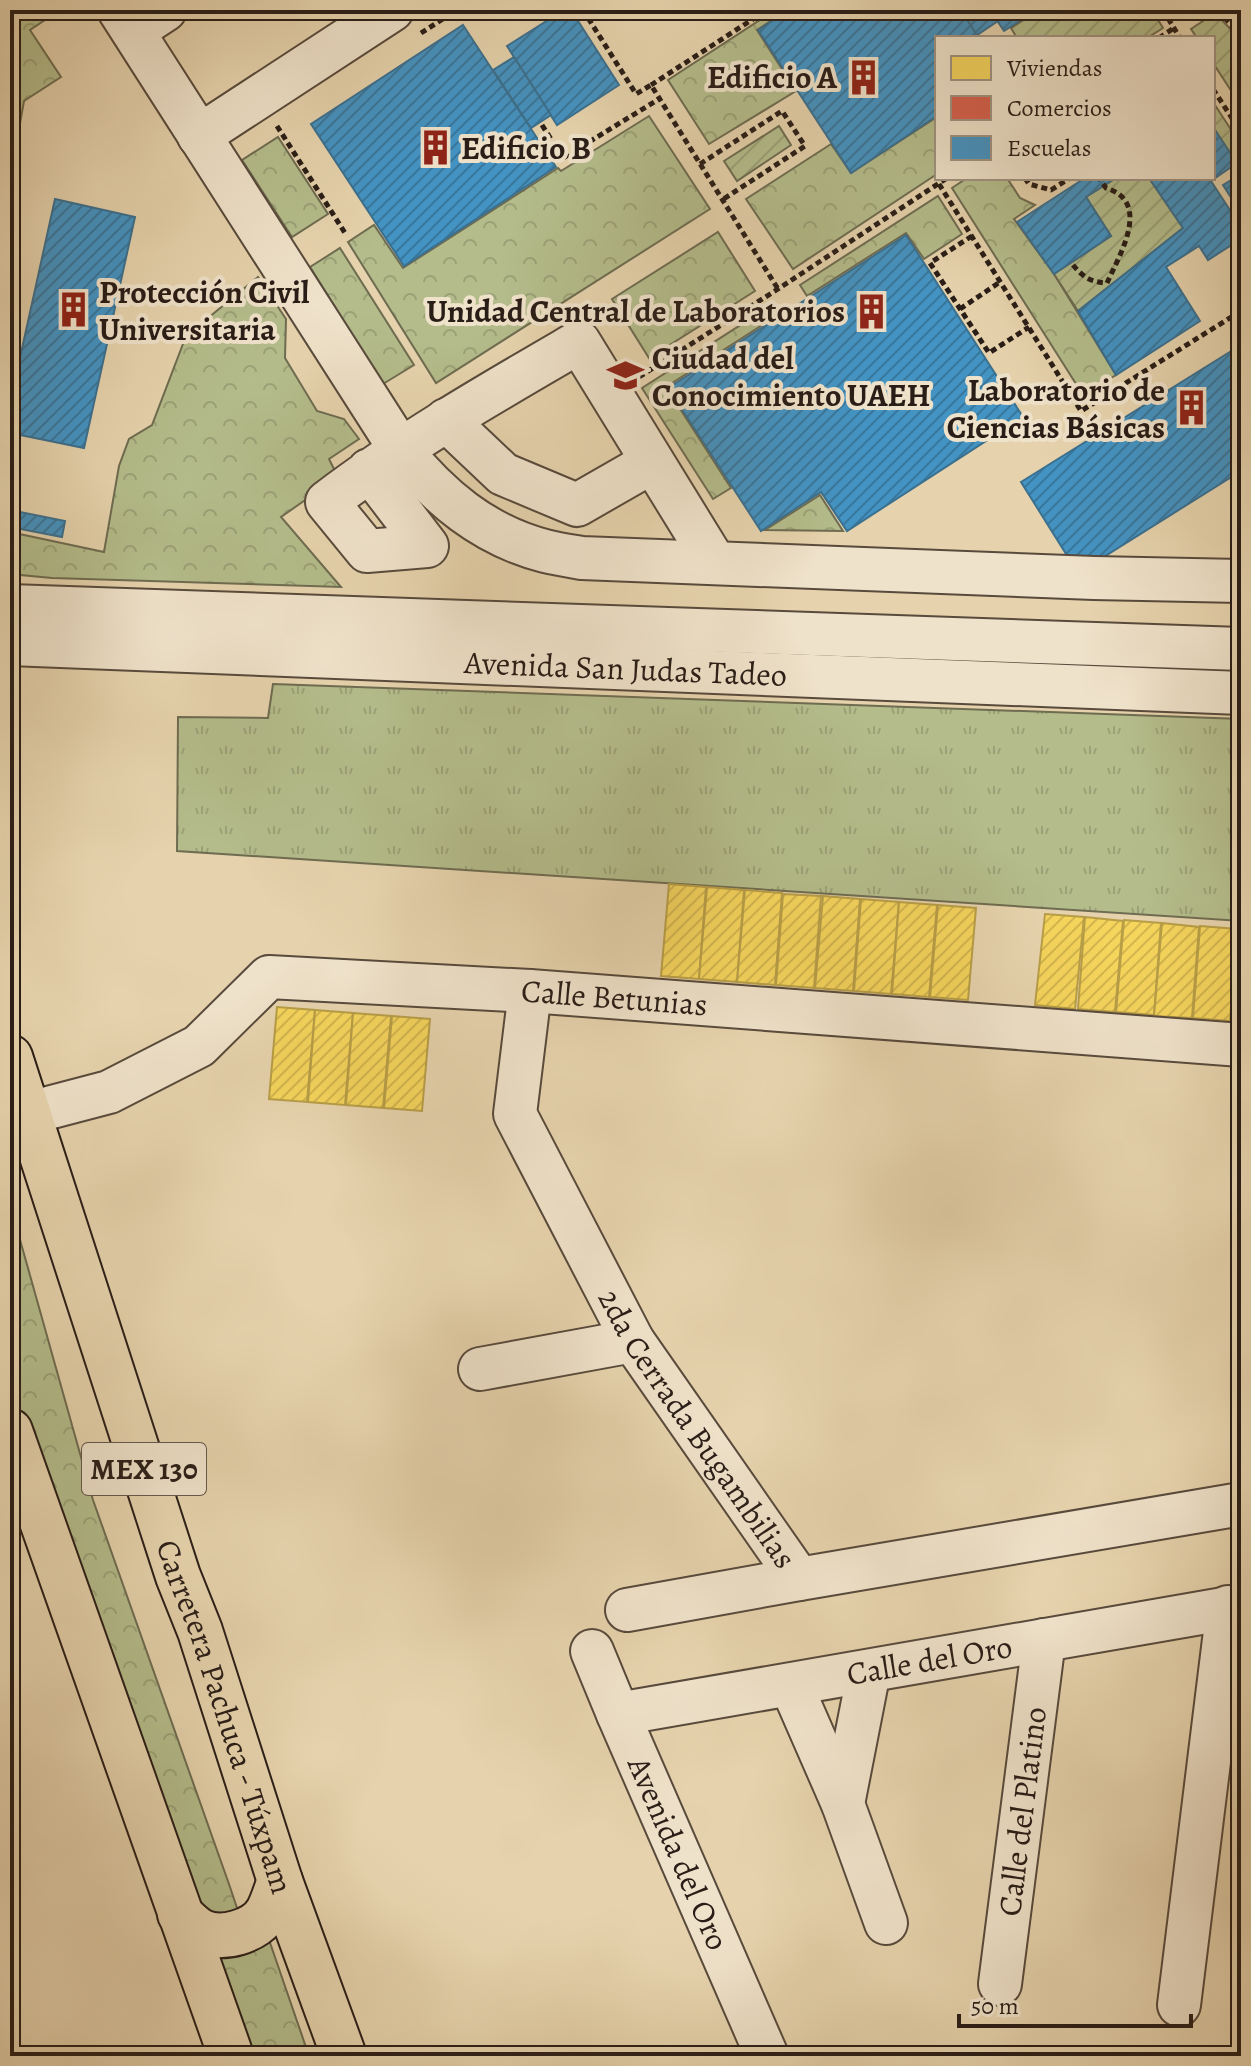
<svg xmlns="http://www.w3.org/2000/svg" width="1251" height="2066" font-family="Alegreya,serif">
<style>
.grass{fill:url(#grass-tufts);stroke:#6e6c51;stroke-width:2}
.forest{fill:url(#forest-crowns);stroke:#6e6c51;stroke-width:2}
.garden{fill:url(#garden-furrows);stroke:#6e6c51;stroke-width:2}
.homes{fill:url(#homes-hatch);stroke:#b89e47;stroke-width:2}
.shops{fill:url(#shops-hatch);stroke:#a24c3d;stroke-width:2}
.schools{fill:url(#schools-hatch);stroke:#3b708f;stroke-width:2}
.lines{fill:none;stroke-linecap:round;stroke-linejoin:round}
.minor-casing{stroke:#584a3c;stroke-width:46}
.major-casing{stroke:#291d17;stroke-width:48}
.path{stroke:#291d17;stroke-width:5;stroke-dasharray:6 4;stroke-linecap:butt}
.minor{stroke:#efe2ca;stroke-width:42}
.major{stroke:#e6d3ad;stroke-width:44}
.labels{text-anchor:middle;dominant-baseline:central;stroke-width:8;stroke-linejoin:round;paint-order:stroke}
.shield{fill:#efe2ca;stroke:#64584d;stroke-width:2}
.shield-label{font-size:30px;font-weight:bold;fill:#291d17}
.poi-label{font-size:32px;font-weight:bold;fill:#291d17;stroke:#efe2ca;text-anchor:end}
.street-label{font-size:32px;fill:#291d17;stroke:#efe2ca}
</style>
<defs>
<pattern id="grass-tufts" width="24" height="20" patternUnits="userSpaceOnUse" patternTransform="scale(2)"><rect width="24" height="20" fill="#b4bc8b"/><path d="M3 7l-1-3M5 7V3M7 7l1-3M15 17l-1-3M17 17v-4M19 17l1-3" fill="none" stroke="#9ba177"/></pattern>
<pattern id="forest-crowns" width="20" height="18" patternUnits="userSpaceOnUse" patternTransform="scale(2)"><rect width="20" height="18" fill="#b4bc8b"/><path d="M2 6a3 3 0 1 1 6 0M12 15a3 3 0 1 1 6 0" fill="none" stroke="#9ba177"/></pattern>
<pattern id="garden-furrows" width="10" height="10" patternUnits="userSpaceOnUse" patternTransform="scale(2)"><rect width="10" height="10" fill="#b4bc8b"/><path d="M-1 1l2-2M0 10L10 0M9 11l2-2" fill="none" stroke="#9ba177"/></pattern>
<pattern id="homes-hatch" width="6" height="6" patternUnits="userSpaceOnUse" patternTransform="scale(2)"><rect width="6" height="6" fill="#f6d55c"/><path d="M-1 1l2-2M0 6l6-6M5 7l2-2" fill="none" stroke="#d3b64f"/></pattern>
<pattern id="shops-hatch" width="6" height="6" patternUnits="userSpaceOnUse" patternTransform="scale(2)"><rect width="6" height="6" fill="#d6604d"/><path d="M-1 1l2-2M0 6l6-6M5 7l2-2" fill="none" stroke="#ae4f3f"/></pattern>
<pattern id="schools-hatch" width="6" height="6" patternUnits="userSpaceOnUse" patternTransform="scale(2)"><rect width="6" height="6" fill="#4393c3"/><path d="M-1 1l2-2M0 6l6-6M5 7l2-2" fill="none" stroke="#38779d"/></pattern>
</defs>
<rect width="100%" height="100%" fill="#e6d3ad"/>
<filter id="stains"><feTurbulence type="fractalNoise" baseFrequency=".0025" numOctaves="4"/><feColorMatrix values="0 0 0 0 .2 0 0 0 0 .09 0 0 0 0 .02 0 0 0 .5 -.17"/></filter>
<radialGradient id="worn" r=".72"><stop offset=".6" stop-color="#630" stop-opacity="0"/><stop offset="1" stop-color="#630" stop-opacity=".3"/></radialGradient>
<path class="grass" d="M273 684 1241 719V921L177 851 178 717 268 718Z"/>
<g class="forest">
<path d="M10 10H60L30 30 61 77 24 101 10 179Z"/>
<path d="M775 10H787L757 30 796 91 709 144 668 80Z"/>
<path d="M649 116 710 209 436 383 348 242 374 225 403 268 558 168 561 171Z"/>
<path d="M937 117V174L793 269 746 199 831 144 851 173Z"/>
<path d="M278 137 328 214 292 237 242 160Z"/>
<path d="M967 178H1007L1020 198 1035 205 1014 219 1054 274 1116 375 1083 395 952 188Z"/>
<path d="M938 196 962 234 924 259 906 233 807 296 800 285Z"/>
<path d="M718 232 755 291 649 358 612 299Z"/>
<path d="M340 248 414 365 383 384 310 267Z"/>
<path d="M258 277 286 319 285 358 317 411 344 419 359 439 329 459 338 477 281 517 341 587 52 578 10 574V532L104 552 119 466 129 439 152 425 186 336Z"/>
<path d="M764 310 770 320 666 387 731 488 713 499 642 388Z"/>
<path d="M820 495 843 531 765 530Z"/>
<path d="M10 1204 93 1500 230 1887 237 1908 233 1917H206L53 1513 10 1406Z"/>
<path d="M267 1934 309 2056H241L215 1958Z"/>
</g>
<g class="garden">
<path d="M1039 10H1152L1163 28 1147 38H1017L1011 28Z"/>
<path d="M1215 13 1241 40V106L1213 63V38H1197L1191 29Z"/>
<path d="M1213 102 1241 145V170L1213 127Z"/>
<path d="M779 126 791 145 737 181 724 161Z"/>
<path d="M1116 178H1149L1183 228 1078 311 1054 274 1111 236 1086 197Z"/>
</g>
<g class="homes">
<path d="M669 884 706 887 699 979 661 976Z"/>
<path d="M707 887 744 890 737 982 699 979Z"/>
<path d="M745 890 782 893 775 985 737 982Z"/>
<path d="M783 894 821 896 814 988 776 985Z"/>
<path d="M823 896 860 899 853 991 815 988Z"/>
<path d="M861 899 899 902 891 994 854 991Z"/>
<path d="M899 902 937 905 929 997 892 994Z"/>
<path d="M938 905 976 908 968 1000 930 997Z"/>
<path d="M1045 914 1084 917 1075 1009 1035 1005Z"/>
<path d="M1085 917 1123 921 1115 1012 1078 1009Z"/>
<path d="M1124 920 1161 923 1154 1015 1116 1012Z"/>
<path d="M1162 923 1199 927 1192 1018 1154 1016Z"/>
<path d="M1200 926 1237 929 1230 1021 1193 1018Z"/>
<path d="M1239 930H1241V1022H1231Z"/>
<path d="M277 1007 315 1010 307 1102 269 1099Z"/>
<path d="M315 1010 353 1013 345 1105 308 1102Z"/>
<path d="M353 1013 391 1016 383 1108 346 1105Z"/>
<path d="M392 1016 430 1019 422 1111 384 1108Z"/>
</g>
<path class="shops" d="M1225 10H1241V29L1239 27Z"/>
<g class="schools">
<path d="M564 10H571L619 85 557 125 507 46Z"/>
<path d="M789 10H961L979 38H937V116L851 173 758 30Z"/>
<path d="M961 10H990L998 21 977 35Z"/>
<path d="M990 10H1037L1004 31Z"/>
<path d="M463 25 556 167 404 266 311 124Z"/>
<path d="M514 57 551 115 531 128 493 70Z"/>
<path d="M1213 127 1237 163 1211 181 1241 227V239L1208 260 1199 246 1166 267 1200 321 1116 375 1078 311 1183 228 1149 178H1213Z"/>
<path d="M1241 174V213L1223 185Z"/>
<path d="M1085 178H1116L1086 197 1111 236 1054 274 1017 222Z"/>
<path d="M55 199 135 217 84 448 10 433V403Z"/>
<path d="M906 235 1023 417 847 531 821 492 761 531 668 388Z"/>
<path d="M1241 345V471L1078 573 1021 482Z"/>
<path d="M10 510 65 521 62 537 10 527Z"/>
</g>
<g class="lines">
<defs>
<g id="minor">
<path d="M119 10 400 449C439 497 483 535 545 551 557 554 570 556 582 558L1094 578 1241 581"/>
<path d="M133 31 165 10"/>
<path d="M199 136 392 10"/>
<path d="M446 420 503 474 577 505 652 462"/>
<path d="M369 470 427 546 367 551 327 502C407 441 493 392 579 342L715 563"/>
<path d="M10 606 1241 649"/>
<path id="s1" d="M10 644 1241 693"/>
<path id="s2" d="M530 991 515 1114 633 1341 799 1579"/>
<path id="s3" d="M29 1113 109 1092 199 1046 269 977 530 991 1241 1045"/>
<path d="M480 1369 633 1341"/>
<path d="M627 1610 799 1579 1241 1504"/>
<path id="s4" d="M592 1651 618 1714 767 2056"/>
<path d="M791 1685 843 1804 886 1923"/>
<path id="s5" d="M618 1714 1241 1606"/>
<path d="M843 1804 869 1671"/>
<path id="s6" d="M1000 1984 1044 1640"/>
<path d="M1179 2005 1228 1607"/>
</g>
<g id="major">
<path id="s7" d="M10 1057 178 1576 200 1631 280 1881 344 2056"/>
<path d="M10 1431 231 2056"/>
<path d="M180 1914C186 1920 193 1927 200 1931 221 1942 257 1931 268 1911 273 1902 276 1890 280 1881"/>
</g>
</defs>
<use href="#minor" class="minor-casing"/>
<use href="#major" class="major-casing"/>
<g class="path">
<path d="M583 10 636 94 651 85 778 289"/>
<path d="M1163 10 1180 38"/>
<path d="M1218 10 1241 36"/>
<path d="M421 33 457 10"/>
<path d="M1159 38 1174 28"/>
<path d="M651 85 767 10"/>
<path d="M1213 89 1241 132"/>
<path d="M542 125 563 158 659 99"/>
<path d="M277 126 345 233"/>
<path d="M700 164 782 111 805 146 722 200"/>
<path d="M1025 178 1029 184 1051 190 1070 178"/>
<path d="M939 184 1081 411 1241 311"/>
<path d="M972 236 930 263 989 353 1029 327"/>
<path d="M1073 265C1084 278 1091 282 1107 283 1120 254 1152 202 1106 188L1099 178"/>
<path d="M960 309 1000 282"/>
<path d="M639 377 778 289 947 178"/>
</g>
<use href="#minor" class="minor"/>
<use href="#major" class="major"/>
</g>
<defs>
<symbol id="building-bare" viewBox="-9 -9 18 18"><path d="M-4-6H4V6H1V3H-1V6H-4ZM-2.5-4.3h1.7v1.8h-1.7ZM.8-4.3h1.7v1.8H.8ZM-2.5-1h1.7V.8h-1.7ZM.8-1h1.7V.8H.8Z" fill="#8f2418" stroke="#efe2ca" stroke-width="2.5" paint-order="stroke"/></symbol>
<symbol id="university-bare" viewBox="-9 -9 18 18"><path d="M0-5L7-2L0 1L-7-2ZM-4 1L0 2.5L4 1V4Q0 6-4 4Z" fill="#8f2418" stroke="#efe2ca" stroke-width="2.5" paint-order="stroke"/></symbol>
</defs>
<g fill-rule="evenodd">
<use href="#building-bare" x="838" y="52" width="51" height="51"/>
<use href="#building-bare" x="410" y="122" width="51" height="51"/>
<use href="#building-bare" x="48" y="284" width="51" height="51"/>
<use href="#building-bare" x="846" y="286" width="51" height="51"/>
<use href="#university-bare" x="600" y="350" width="51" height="51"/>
<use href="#building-bare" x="1166" y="382" width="51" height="51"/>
</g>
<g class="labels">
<rect class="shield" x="82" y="1443" width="124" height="52" rx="6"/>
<g class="shield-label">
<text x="144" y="1469">MEX 130</text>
</g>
<g class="poi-label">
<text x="837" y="77">Edificio A</text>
<text x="461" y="148" text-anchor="start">Edificio B</text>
<text x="99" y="292" text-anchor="start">Protección Civil<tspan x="99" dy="37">Universitaria</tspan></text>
<text x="845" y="311">Unidad Central de Laboratorios</text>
<text x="652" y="358" text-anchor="start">Ciudad del<tspan x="652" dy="37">Conocimiento UAEH</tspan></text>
<text x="1165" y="390">Laboratorio de<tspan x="1165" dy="37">Ciencias Básicas</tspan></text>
</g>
<g class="street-label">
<text stroke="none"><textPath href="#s1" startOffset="616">Avenida San Judas Tadeo</textPath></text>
<text stroke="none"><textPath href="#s3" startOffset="628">Calle Betunias</textPath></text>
<text stroke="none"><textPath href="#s2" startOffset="488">2da Cerrada Bugambilias</textPath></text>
<text stroke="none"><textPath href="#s5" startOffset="316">Calle del Oro</textPath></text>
<text stroke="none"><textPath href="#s7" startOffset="694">Carretera Pachuca - Túxpam</textPath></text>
<text stroke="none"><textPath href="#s6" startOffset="174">Calle del Platino</textPath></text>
<text stroke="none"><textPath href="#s4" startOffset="220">Avenida del Oro</textPath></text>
</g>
</g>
<rect width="1251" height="2066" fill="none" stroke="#e6d3ad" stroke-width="40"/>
<rect x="12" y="12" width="1227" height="2042" fill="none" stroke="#291d17" stroke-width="4"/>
<rect x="20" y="20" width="1211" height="2026" fill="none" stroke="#291d17" stroke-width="2"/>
<rect x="935" y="36" width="280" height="144" fill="#efe2ca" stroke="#a09382" stroke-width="2"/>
<rect x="951" y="56" width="40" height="24" fill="#f6d55c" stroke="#a09382" stroke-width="2"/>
<text x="1007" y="76" font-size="24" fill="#291d17">Viviendas</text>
<rect x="951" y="96" width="40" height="24" fill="#d6604d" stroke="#a09382" stroke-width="2"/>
<text x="1007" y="116" font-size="24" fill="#291d17">Comercios</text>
<rect x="951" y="136" width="40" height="24" fill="#4393c3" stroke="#a09382" stroke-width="2"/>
<text x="1007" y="156" font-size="24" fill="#291d17">Escuelas</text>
<path d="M959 2014v12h232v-12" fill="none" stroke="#291d17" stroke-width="4"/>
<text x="971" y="2014" font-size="24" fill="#291d17" stroke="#efe2ca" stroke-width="6" paint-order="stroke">50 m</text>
<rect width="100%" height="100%" filter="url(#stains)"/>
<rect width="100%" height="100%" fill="url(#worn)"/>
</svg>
